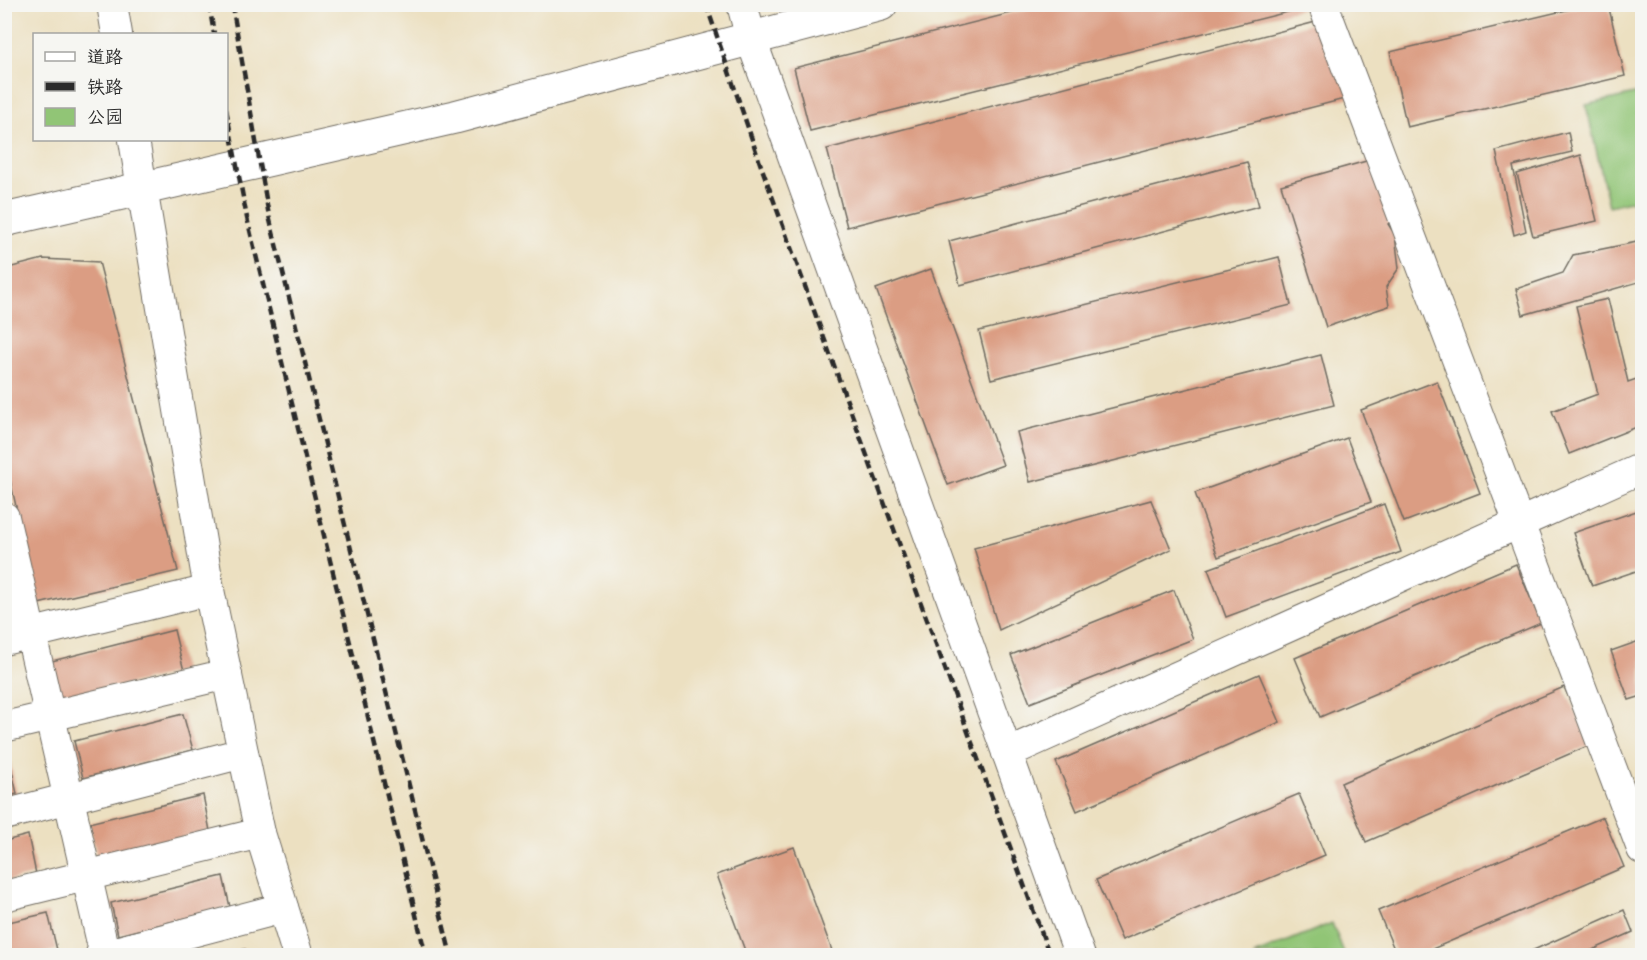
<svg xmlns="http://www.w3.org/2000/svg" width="1647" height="960" font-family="Mynerve,'LXGW WenKai TC',sans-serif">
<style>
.green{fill:#91c576;stroke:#5e7850;stroke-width:1.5}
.building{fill:#db9d83}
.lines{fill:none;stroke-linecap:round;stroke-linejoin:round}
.minor-casing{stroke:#6f6a60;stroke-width:32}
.tertiary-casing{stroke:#6f6a60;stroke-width:35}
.minor{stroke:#fff;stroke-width:30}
.tertiary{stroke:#fff;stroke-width:33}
.rail{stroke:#2b2b2b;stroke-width:4.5;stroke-dasharray:9 4.5;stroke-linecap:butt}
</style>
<rect width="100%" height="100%" fill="#f6f6f2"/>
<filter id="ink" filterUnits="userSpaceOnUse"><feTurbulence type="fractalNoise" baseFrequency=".0167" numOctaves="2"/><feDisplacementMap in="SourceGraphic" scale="12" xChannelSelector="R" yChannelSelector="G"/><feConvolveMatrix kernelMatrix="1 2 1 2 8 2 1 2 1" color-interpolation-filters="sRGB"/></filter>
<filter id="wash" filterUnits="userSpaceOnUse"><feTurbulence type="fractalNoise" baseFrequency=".008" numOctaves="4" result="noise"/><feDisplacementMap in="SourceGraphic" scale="24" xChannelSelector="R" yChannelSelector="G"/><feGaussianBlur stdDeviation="1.35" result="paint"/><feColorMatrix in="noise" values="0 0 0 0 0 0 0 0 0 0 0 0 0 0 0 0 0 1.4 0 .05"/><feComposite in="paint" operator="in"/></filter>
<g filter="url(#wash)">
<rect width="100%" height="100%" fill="#ece0c1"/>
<g class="green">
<path d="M1639 93 1642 110V198L1609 206 1586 105Z"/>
<path d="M1332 923 1345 955H1254Z"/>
</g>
<g id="blocks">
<g class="building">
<path d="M1047 4H1316V5L810 131 794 68Z"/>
<path d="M1592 4H1608L1625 76 1407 127 1390 52Z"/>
<path d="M1331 18 1352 97 847 227 827 149Z"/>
<path d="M1568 132 1572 152 1513 166 1526 231 1514 235 1496 151Z"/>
<path d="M1581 155 1597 221 1533 236 1517 174Z"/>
<path d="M1370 160 1394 220 1388 224 1395 235 1399 268 1386 287 1389 306 1326 327 1281 185Z"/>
<path d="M1247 162 1259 206 960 285 949 241Z"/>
<path d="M1642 241V281L1523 315 1516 289 1563 273 1573 255Z"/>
<path d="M1279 257 1291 305 991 379 979 331Z"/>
<path d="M43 259 99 262 178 571 38 604 4 453V269Z"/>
<path d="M931 269 1003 465 948 485 876 289Z"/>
<path d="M1608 299 1628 382 1642 377V425L1569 454 1552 411 1598 394 1576 306Z"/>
<path d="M1321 355 1334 405 1030 482 1017 432Z"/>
<path d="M1437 381 1480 493 1404 522 1361 410Z"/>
<path d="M1347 438 1371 502 1218 557 1195 493Z"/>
<path d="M1151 500 1171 549 999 630 974 548Z"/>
<path d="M1384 504 1401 552 1226 617 1208 569Z"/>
<path d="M1642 509V569L1592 586 1573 533Z"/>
<path d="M1516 564 1541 623 1320 717 1295 658Z"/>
<path d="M1174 590 1193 639 1030 703 1011 655Z"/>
<path d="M174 630 184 671 55 703 48 662Z"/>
<path d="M1642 640V696L1629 700 1611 651Z"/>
<path d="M1259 674 1280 722 1077 811 1056 762Z"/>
<path d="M1564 687 1590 745 1366 842 1341 783Z"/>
<path d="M183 714 193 750 83 778 74 741Z"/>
<path d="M9 757 17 794 4 797V758Z"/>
<path d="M1299 794 1325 855 1122 940 1096 880Z"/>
<path d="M203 795 210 831 97 858 89 823Z"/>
<path d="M1603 817 1624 867 1416 956H1397L1378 911Z"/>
<path d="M28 835 36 874 5 882V841Z"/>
<path d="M794 847 834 956H747L717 875Z"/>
<path d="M223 876 230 907 118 935 111 903Z"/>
<path d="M1624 910 1633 932 1579 956H1520Z"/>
<path d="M48 913 57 950 34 956H4V923Z"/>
<path d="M245 949 247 956H221V955Z"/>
</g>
</g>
</g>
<g filter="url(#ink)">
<use href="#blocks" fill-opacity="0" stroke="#6f6a60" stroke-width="1.5"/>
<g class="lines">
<defs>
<g id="minor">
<path d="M112 4 117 34"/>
<path d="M742 4 751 39 1080 956"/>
<path d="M1323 4 1642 849"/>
<path d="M134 140 209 590 260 833 298 956"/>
<path d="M4 517 105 956"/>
<path d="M4 640 209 590"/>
<path d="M4 727 227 674"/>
<path d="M1007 753 1642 468"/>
<path d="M4 815 243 753"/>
<path d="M4 896 260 833"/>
<path d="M100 956 283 908"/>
</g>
<path id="tertiary" d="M4 220 455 117 881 4"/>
</defs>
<use href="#minor" class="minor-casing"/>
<use href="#tertiary" class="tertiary-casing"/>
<use href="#minor" class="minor"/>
<use href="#tertiary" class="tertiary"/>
<g class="rail">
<path d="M209 4 214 34"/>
<path d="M232 4 269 216 451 956"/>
<path d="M706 4 760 163 1050 956"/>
<path d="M226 109 247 218 426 956"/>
</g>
</g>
</g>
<rect width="1647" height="960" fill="none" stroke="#f6f6f2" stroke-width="24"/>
<rect x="33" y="33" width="195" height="108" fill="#f6f6f2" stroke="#a5a5a2" stroke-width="1.5"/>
<rect x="45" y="52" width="30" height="9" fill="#ffffff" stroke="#a5a5a2" stroke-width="1.5"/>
<text x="87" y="63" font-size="18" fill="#2b2b2b">道路</text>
<rect x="45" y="82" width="30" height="9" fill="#2b2b2b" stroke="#a5a5a2" stroke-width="1.5"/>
<text x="87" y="93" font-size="18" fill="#2b2b2b">铁路</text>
<rect x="45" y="108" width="30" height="18" fill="#91c576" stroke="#a5a5a2" stroke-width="1.5"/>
<text x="87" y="123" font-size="18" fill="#2b2b2b">公园</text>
</svg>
